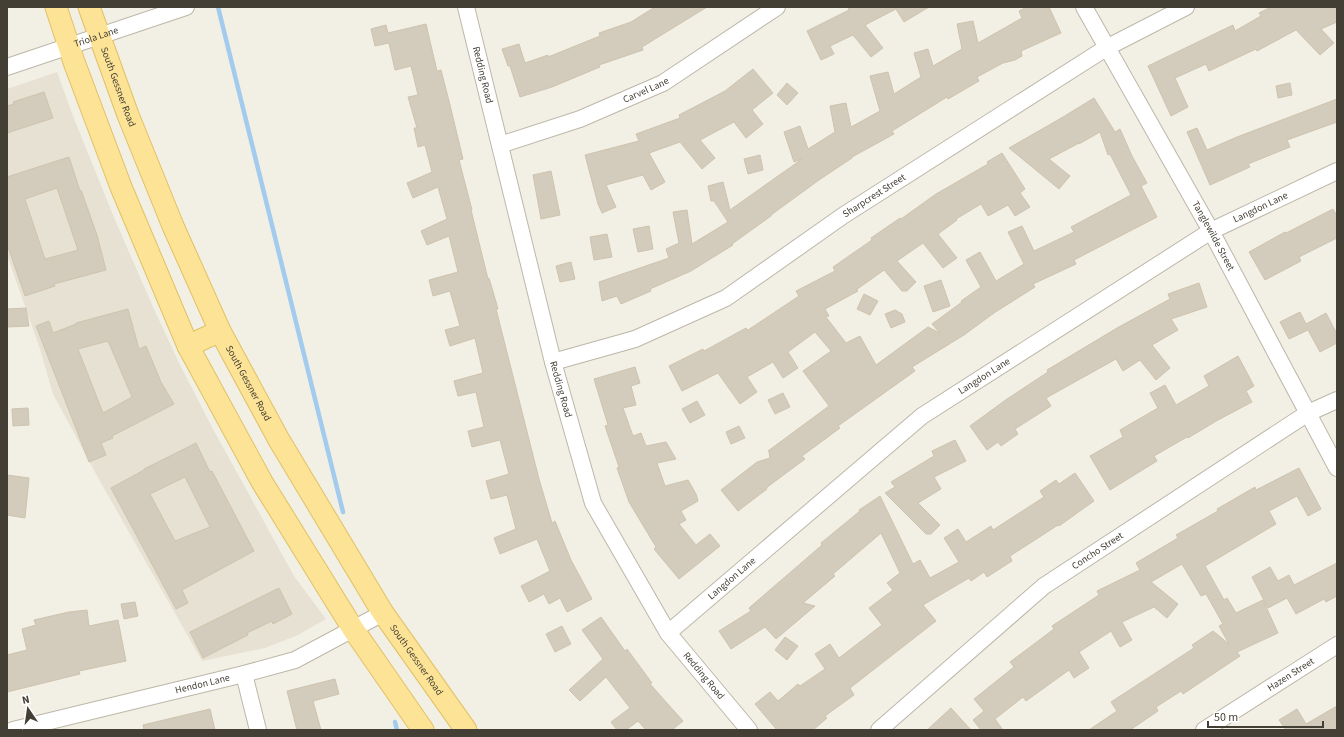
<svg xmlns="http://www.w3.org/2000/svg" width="1344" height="737" font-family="'Source Sans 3',sans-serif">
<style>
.residential{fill:#e6e1d3}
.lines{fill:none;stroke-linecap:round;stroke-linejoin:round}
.stream{stroke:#a2cbee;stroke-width:4.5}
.building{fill:#d3cbbb;stroke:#cec3ae;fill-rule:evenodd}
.minor-casing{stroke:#bdb7a8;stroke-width:18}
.major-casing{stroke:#e1c165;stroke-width:23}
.minor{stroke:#fff;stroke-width:16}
.major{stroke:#fce395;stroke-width:21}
.labels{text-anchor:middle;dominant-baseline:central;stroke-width:4;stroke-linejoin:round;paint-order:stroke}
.street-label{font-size:10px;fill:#443f35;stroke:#fff}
</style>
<rect width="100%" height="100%" fill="#f2efe5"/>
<path class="residential" d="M57 72 73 116 115 220 153 307 180 365 214 431 294 576 326 619 298 635 265 648 202 661 96 474 53 394 40 349 7 255V89Z"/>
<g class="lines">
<g class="stream">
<path d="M218 7 343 512"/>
<path d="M395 722 397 730"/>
</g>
</g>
<g class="building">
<path d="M655 7H707L642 47 643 50 599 65 600 67 552 87 520 97 510 66H508L502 49 519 44 525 63 548 55V57L600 36 599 33 631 22Z"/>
<path d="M848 7H929L904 22 896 9 865 25 883 48 871 57 853 35 830 46 834 54 821 60 807 31 849 10Z"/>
<path d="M1027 7H1049L1061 33 1021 51 1022 56 1015 60 1003 63 977 77 979 81 948 99 947 97 892 131 894 134 852 157V158L819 180 771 215V216L732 244 733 245 691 271 650 289 651 291 621 304 617 296 602 301 599 282 669 258 666 249 679 243 673 212 687 210 692 244 728 222 714 201H711L708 186 723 182 730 210 802 159 794 162 784 132 800 126 808 149 835 132 830 106 846 103 851 127 880 111 870 76 888 72 894 94 921 77 914 53 928 49 933 66 962 49 957 24 973 21 978 43 1022 18 1019 11Z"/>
<path d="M1271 7H1337V22L1321 29 1334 43 1320 55 1296 30 1257 51 1256 49 1209 71 1206 64 1175 78 1188 107 1171 116 1148 66 1233 25 1235 31 1261 16 1259 13Z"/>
<path d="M426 24 437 71 441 70 450 105 463 159 459 160 472 210H471L488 279 489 278 498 309H496L539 479 552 523 555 521 571 560 592 599 567 612 560 598 549 604 544 594 529 602 521 586 550 571 537 539 500 554 494 538 516 529 507 495 491 499 486 481 509 474 500 440 472 447 468 431 484 427 476 392 458 396 454 381 483 373 475 338 450 346 445 330 460 326 450 291 433 296 429 280 458 272 449 236 427 245 421 231 447 219 438 187 413 198 407 183 432 172 425 145 418 147 414 128H417L408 97 418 95 411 66 395 70 389 43 375 46 371 29 386 25 388 33Z"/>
<path d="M753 69 773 93 752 110 763 124 746 138 734 122 700 140 715 158 702 169 680 142 649 153 665 182 651 190 643 175 606 185 616 207 602 213 598 204 585 155 639 141 636 134 680 118 679 115 725 91Z"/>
<path d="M787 83 798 93 787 105 777 95Z"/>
<path d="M1290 83 1292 95 1278 98 1276 86Z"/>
<path d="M44 92 53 118 7 133V106L14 104 13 102Z"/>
<path d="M1094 98 1115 132 1120 129 1132 156 1147 183 1141 186 1157 217 1074 260 1076 264 1033 284 1035 287 994 313 964 335 912 367 915 371 838 426 840 428 802 456 805 459 766 488 767 489 738 511 721 490 757 462 770 458 769 452 771 451H768L829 406 803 371 831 351 815 332 788 352 798 368 783 378 773 362 747 377 757 392 740 404 718 373 682 391 669 366 703 349 704 351 746 328 748 330 799 296 796 291 835 271 833 267 872 240 871 238 900 218 901 219 936 194 988 164 987 162 1002 153 1025 189 1020 193 1030 207 1015 216 1008 205 988 216 981 204 956 219 957 220 938 234 957 258 943 268 923 243 897 261 916 282 907 291H902L884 270 856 290 858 291 825 309 829 316 826 317 846 343 860 336 876 365 928 327 940 333 932 324 962 302 961 301 981 287 966 260 980 252 996 281 1024 264 1008 232 1022 226 1034 251 1074 232 1071 227 1131 195 1110 154 1108 155 1100 132 1079 144V143L1049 159 1070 176 1059 189 1009 148 1063 117Z"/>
<path d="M1337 99V122L1287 140 1290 147 1248 164 1250 167 1210 185 1187 132 1197 128 1207 150 1237 137Z"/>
<path d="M760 155 763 170 748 174 744 159Z"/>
<path d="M69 157 80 191 81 190 97 235 106 270 54 284 55 286 25 296 7 244V177ZM57 188 78 250 45 259 25 199Z"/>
<path d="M551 171 560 215 541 219 533 175Z"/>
<path d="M1333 209 1337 216V238L1299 257 1301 261 1265 280 1249 252 1285 232 1286 233Z"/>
<path d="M649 226 653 249 638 252 633 229Z"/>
<path d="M607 234 612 257 594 260 590 237Z"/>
<path d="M571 262 575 279 560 282 556 266Z"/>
<path d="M941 280 950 306 933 312 924 286Z"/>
<path d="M1199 283 1207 307 1171 319 1178 330 1152 345 1170 368 1156 380 1140 360 1123 371 1116 359 1046 398 1051 406 1015 429 1018 434 1001 446 998 442 987 450 970 426 1007 399 1048 372 1047 370 1117 328 1170 299 1168 294Z"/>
<path d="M864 294 878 301 870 315 857 309Z"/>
<path d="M26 308 29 326 7 327V309Z"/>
<path d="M128 309 139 349 146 346 161 382 174 404 112 436 113 438 101 443 106 455 89 462 36 326 49 321 53 333 76 324V323ZM108 341 132 397 103 413 78 349Z"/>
<path d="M895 310 902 314 905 322 891 328 885 314Z"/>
<path d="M1300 312 1306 324 1326 313 1337 334V343L1320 352 1308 330 1289 339 1280 322Z"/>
<path d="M1238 356 1254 386 1246 391 1252 402 1218 420 1188 438 1187 437 1154 456 1157 461 1110 490 1090 456 1123 437 1120 430 1158 408 1150 393 1165 385 1176 405 1209 386 1204 376Z"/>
<path d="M635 367 640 383 631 386 636 405 623 408 633 436 641 433 646 446 666 442 676 459 657 463 665 486 688 480 696 494 698 501 681 511 686 520 679 524 696 545 710 534 720 546 679 579 654 549 656 547 629 502 617 468 619 467 605 426 608 425 594 379Z"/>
<path d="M783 393 790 407 775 414 768 400Z"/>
<path d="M697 401 705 415 690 423 682 409Z"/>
<path d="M28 408 29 425 13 426 12 409Z"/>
<path d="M739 426 745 438 731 444 726 432Z"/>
<path d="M955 440 966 461 934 477 941 489 918 503 940 525 931 534H926L885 493 895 487 891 482 934 456 932 451Z"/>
<path d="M196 443 210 472 212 471 254 551 182 590 188 603 176 609 111 488 144 470V469ZM185 477 210 527 175 541 150 494Z"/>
<path d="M1299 468 1321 509 1308 516 1297 496 1269 511 1276 524 1205 566 1224 600 1227 598 1236 613 1263 600 1278 633 1237 652 1240 656 1183 694 1181 691 1156 707 1158 711 1130 730H1089L1117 711 1111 702 1194 648 1192 645 1213 631 1229 644 1219 626 1223 624 1206 594 1201 596 1182 564 1151 582 1178 604 1167 618 1154 607 1122 622 1132 640 1120 647 1111 631 1079 652 1089 668 1074 678 1069 670 1026 701 1023 697 995 719 1003 730H981L973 720 984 711 974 699 1014 667 1010 662 1054 629 1052 626 1099 595 1097 591 1140 570 1136 563 1178 538 1176 535 1218 511 1217 509 1255 487 1256 490Z"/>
<path d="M1075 473 1094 501 1059 526 1058 525 1010 556 1012 561 987 577 984 572 971 581 969 578 923 605 936 621 850 688 854 695 825 716 827 718 813 730H777L755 704 770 692 778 701 798 684 800 686 825 669 815 654 830 644 839 658 882 625 869 608 893 590 887 583 900 573 881 533 833 574 835 576 803 603 815 606 776 639 765 627 731 649 719 631 751 611 749 608 822 545 821 543 860 511 859 510 880 496 913 564 920 560 930 578 959 562 944 538 958 529 966 542 991 526 993 530 1044 497 1040 491 1056 480 1059 484Z"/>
<path d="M7 475 29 478 25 518 7 515Z"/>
<path d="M1337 563V596L1326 602 1324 599 1296 614 1287 598 1268 608 1252 577 1270 567 1278 581 1289 575 1294 585Z"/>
<path d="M279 588 292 614 273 624 272 621 247 633 248 635 203 658 190 632Z"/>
<path d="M135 602 138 616 124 619 121 604Z"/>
<path d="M87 610 89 626 118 620 126 661 79 671 80 674 7 692V655L27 650 22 629 36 625 34 620 69 612Z"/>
<path d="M601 617 625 651 627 649 652 683 650 684 683 721 672 730H646L638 721 626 730H617L611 722 630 708 606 677 580 701 569 690 603 659 582 630Z"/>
<path d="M562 626 571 644 555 652 546 634Z"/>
<path d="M785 637 798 646 787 660 775 650Z"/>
<path d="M335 679 339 694 313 701 321 730H297L287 691Z"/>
<path d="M1337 706V730H1286L1279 720 1297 709 1306 724Z"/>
<path d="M951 708 971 730H927Z"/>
<path d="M210 709 215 730H144L143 725Z"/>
</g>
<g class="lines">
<defs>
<g id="minor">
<path id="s1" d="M466 7 553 362 593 503 668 633 749 730"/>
<path id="s2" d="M1084 7 1211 231 1337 468"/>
<path id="s3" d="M7 67 186 7"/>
<path id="s4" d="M500 145 580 119 663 83 777 7"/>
<path id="s5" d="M553 362 635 339 726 298 844 215 1106 48 1186 7"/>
<path id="s6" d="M668 633 922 416 1211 231 1337 171"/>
<path d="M244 674 258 730"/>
<path id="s7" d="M13 730 244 674 295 660 383 613"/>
<path id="s8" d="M879 730 1044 586 1308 413 1337 400"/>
<path id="s9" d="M1204 730 1337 645"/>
</g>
<g id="major">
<path d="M56 7 74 62 121 187 188 346 262 482 353 629 423 730"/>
<path id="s10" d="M89 7 128 115 173 226 220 331 279 440 383 613 466 730"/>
<path d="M188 346 220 331"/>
</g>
</defs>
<use href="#minor" class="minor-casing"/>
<use href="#major" class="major-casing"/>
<use href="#minor" class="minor"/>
<use href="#major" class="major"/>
</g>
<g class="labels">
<g class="street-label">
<text stroke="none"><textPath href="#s3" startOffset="94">Triola Lane</textPath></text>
<text stroke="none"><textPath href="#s1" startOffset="70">Redding Road</textPath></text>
<text stroke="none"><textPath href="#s10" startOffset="85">South Gessner Road</textPath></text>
<text stroke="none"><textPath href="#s4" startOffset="156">Carvel Lane</textPath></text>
<text stroke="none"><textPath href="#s5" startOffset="365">Sharpcrest Street</textPath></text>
<text stroke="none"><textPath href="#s6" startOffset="732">Langdon Lane</textPath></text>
<text stroke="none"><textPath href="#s2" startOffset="263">Tanglewilde Street</textPath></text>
<text stroke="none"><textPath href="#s6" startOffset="408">Langdon Lane</textPath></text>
<text stroke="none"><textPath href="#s10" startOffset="409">South Gessner Road</textPath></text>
<text stroke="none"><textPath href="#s1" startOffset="394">Redding Road</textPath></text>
<text stroke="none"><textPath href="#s8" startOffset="283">Concho Street</textPath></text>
<text stroke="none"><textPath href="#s6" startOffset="84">Langdon Lane</textPath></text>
<text stroke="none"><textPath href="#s10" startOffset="733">South Gessner Road</textPath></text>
<text stroke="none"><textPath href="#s9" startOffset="103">Hazen Street</textPath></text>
<text stroke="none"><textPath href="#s1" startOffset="718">Redding Road</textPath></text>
<text stroke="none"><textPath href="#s7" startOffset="195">Hendon Lane</textPath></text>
</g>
</g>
<rect width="1344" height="737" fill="none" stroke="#443f35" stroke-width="16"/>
<g transform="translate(28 709) rotate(347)" stroke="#ffffff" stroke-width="3" paint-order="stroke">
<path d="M0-3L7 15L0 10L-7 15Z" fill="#443f35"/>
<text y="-6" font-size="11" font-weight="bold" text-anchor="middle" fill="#443f35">N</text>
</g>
<path d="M1208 721v6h115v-6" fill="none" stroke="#443f35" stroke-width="2"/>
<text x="1214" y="721" font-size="12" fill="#443f35" stroke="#ffffff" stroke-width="3" paint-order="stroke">50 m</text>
</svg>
